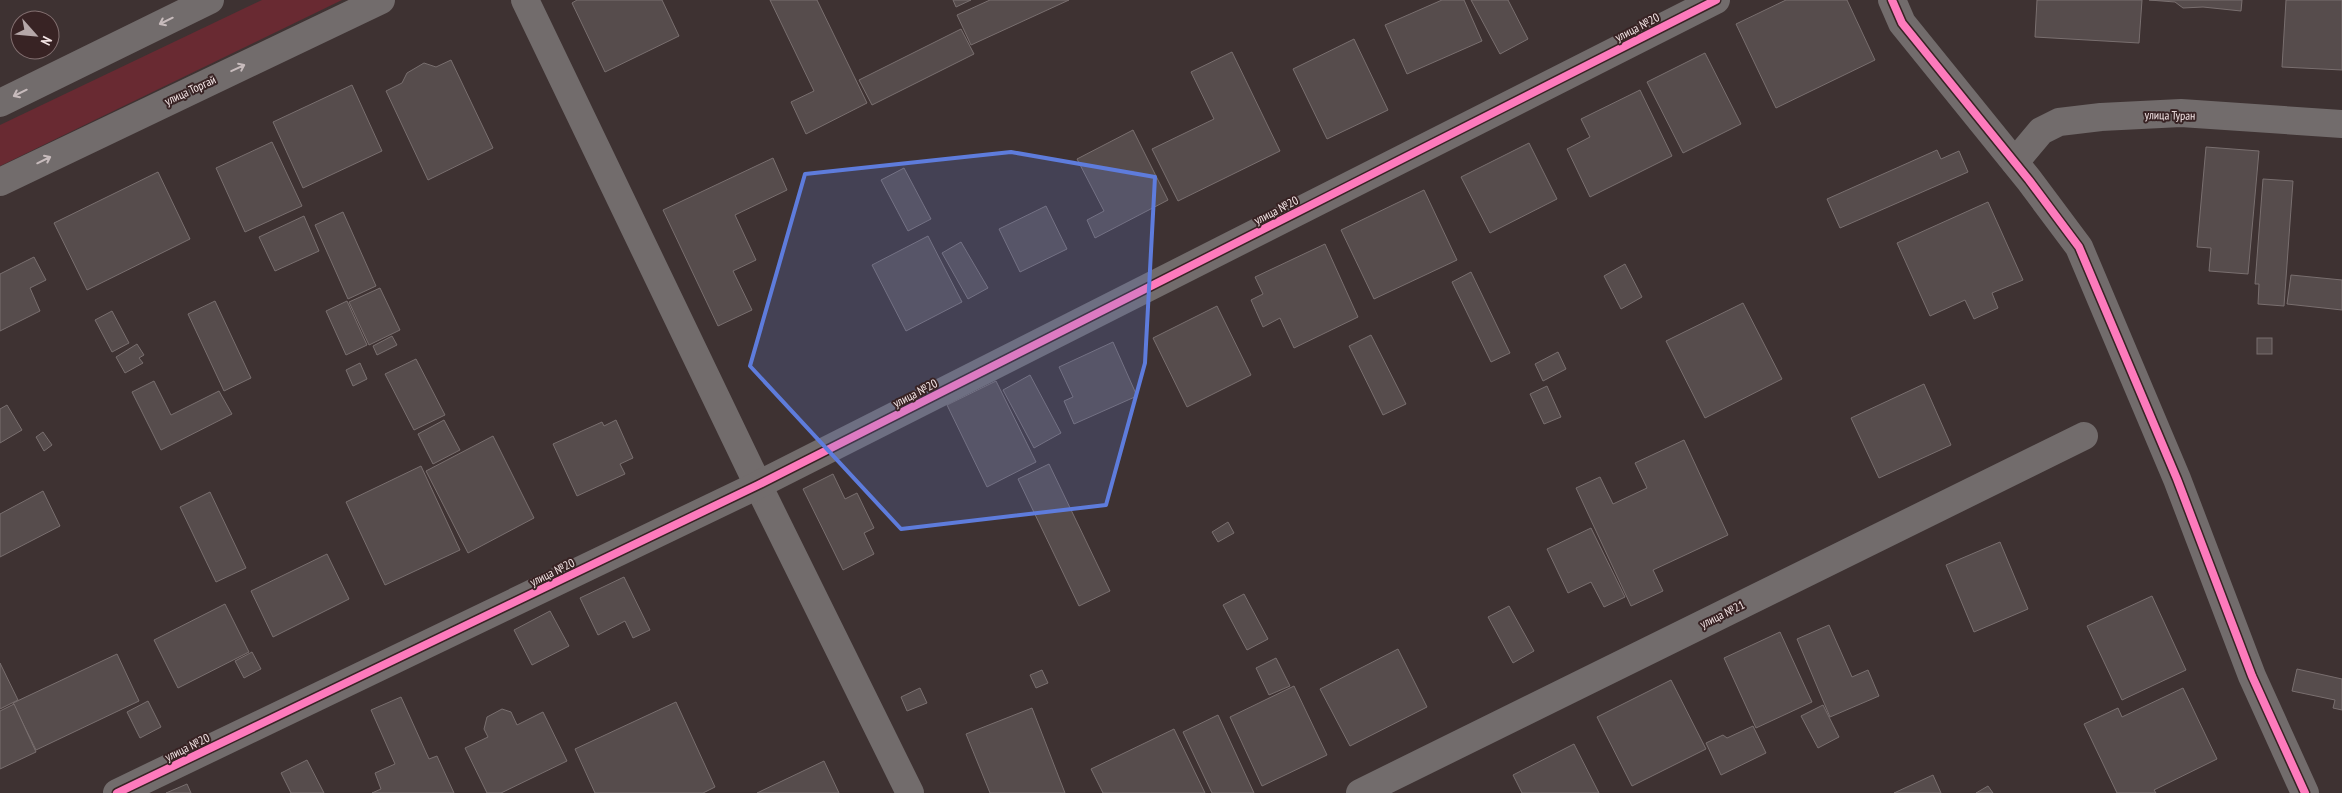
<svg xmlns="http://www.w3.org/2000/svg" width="2342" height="793" font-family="'PT Sans Narrow',sans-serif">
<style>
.green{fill:#692a32}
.building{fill:#564c4c;stroke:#796f6f}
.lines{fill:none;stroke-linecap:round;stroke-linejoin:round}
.minor{stroke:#726c6c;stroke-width:28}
.cycleway-casing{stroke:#382324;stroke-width:11}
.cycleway{stroke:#fd7abc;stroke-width:8}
.oneway{stroke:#c7bbbc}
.marked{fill:#5e7cdc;fill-opacity:0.2;stroke:#5e7cdc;stroke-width:4;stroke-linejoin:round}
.labels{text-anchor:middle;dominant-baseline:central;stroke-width:4;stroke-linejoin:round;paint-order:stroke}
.street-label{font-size:12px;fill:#f5e6e7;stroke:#382324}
</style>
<rect width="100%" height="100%" fill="#3e3232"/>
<path class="green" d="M262 0H342L0 166V125Z"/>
<g class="building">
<path d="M577 0H662L679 36 605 72 572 3Z"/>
<path d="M770 0H817L867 103 806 134 791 102 814 91Z"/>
<path d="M953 0H971L956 7Z"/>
<path d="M990 0H1069L971 45 957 15Z"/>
<path d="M1442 0H1464L1482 41 1407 74 1385 25Z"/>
<path d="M1471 0H1508L1528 39 1500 54Z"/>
<path d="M1786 0H1847L1875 60 1776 108 1736 24Z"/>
<path d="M2037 0H2142L2139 43 2035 37Z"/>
<path d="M2149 0H2242L2241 11 2203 7 2183 8 2175 2Z"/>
<path d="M2286 0H2342V70L2282 67Z"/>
<path d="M961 29 974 54 872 105 859 80Z"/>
<path d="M1354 39 1388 110 1327 139 1293 69Z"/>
<path d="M1232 52 1280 151 1178 201 1152 149 1214 119 1191 72Z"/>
<path d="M1705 53 1741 124 1683 153 1647 82Z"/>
<path d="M451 60 493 148 428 180 386 91 402 83 407 73 424 63 436 67Z"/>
<path d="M352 85 382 151 303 188 273 122Z"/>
<path d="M1640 90 1672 156 1590 197 1567 149 1590 137 1581 119Z"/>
<path d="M1133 130 1168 200 1095 238 1087 220 1104 211 1077 159Z"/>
<path d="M272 142 302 206 245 232 216 168Z"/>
<path d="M1529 143 1557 199 1490 233 1461 177Z"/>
<path d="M2206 147 2259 151 2248 274 2209 271 2211 248 2197 247Z"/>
<path d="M1937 150 1941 159 1959 151 1968 172 1840 228 1827 199Z"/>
<path d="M773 158 787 190 735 215 756 260 733 271 752 310 718 326 663 210Z"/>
<path d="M904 168 931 219 908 231 881 180Z"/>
<path d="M158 172 190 239 87 290 54 223Z"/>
<path d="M2263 179 2293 181 2284 306 2258 304 2259 284H2255Z"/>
<path d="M1424 190 1457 260 1374 299 1341 230Z"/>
<path d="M1988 202 2023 280 1992 293 1998 308 1974 319 1965 300 1930 316 1897 243Z"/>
<path d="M1046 206 1067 249 1020 272 999 229Z"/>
<path d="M343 212 376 286 348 299 315 225Z"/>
<path d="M304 216 319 251 275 271 259 237Z"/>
<path d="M928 236 962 302 906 331 872 265Z"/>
<path d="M961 242 988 288 968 299 942 253Z"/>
<path d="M1325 244 1358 317 1294 348 1280 318 1263 327 1251 300 1263 294 1255 277Z"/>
<path d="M34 257 46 280 30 288 40 311 0 331V274Z"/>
<path d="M1625 264 1642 297 1621 309 1604 276Z"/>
<path d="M1471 272 1510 353 1491 362 1452 282Z"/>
<path d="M2291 275 2342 280V310L2287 304Z"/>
<path d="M380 288 400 330 369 345 349 302Z"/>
<path d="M215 301 251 378 224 391 188 314Z"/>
<path d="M347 301 367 345 346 355 326 311Z"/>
<path d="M1743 303 1782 379 1705 418 1666 341Z"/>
<path d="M1217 306 1251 375 1187 407 1153 338Z"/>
<path d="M112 311 129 343 112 352 95 320Z"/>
<path d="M1371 335 1406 404 1383 415 1349 346Z"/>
<path d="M392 336 397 345 377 355 373 346Z"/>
<rect x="2257" y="338" width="15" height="16"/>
<path d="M1113 342 1137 396 1074 424 1064 401 1073 397 1059 367Z"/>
<path d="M137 344 144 355 139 358 143 363 125 373 116 357Z"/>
<path d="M1558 352 1566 369 1543 381 1535 364Z"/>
<path d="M416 359 445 415 414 430 385 374Z"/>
<path d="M360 363 367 379 353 386 346 370Z"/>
<path d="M1030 375 1061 433 1034 448 1003 390Z"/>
<path d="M154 381 171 415 219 391 232 414 161 450 132 392Z"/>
<path d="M996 381 1036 462 987 487 947 405Z"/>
<path d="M1924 384 1951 445 1879 478 1851 418Z"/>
<path d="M1547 386 1561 417 1544 424 1530 394Z"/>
<path d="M7 405 22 430 0 443V409Z"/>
<path d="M444 420 460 450 433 464 418 434Z"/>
<path d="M616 420 633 458 620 464 625 474 577 496 553 444 602 422 604 426Z"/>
<path d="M43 432 52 445 44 451 36 437Z"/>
<path d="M493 436 534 518 468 553 426 471Z"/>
<path d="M1684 440 1728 535 1653 570 1663 591 1631 606 1576 488 1600 477 1613 504 1647 488 1635 463Z"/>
<path d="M1049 464 1110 591 1079 606 1018 479Z"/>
<path d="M421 466 460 550 385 585 346 502Z"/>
<path d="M833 474 845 499 857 493 874 528 864 533 874 554 843 570 803 489Z"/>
<path d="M43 491 60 526 0 557V514Z"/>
<path d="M210 492 246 568 216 582 180 507Z"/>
<path d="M1228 522 1234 533 1218 542 1212 532Z"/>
<path d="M1591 528 1625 597 1604 607 1591 582 1568 593 1547 549Z"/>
<path d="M2000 542 2028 609 1974 632 1946 565Z"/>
<path d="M327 554 349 599 273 637 251 591Z"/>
<path d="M624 577 650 630 633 638 625 621 598 635 580 598Z"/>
<path d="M1244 594 1268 639 1247 650 1223 605Z"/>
<path d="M2152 596 2186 670 2122 700 2087 626Z"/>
<path d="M225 604 249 652 178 688 154 640Z"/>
<path d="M1509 606 1534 651 1513 663 1488 617Z"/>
<path d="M550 611 569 646 532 665 514 630Z"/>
<path d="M1829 625 1852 677 1868 670 1879 696 1830 717 1797 639Z"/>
<path d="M1780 632 1812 702 1756 728 1724 658Z"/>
<path d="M1398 649 1427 707 1350 746 1320 689Z"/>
<path d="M252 652 261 669 244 678 235 661Z"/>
<path d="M117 654 139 701 36 750 13 703Z"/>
<path d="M1276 658 1290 686 1269 695 1256 668Z"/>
<path d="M0 663 18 700 0 709Z"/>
<path d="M2297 669 2342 679V710L2333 708 2335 700 2292 691Z"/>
<path d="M1042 670 1048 683 1036 688 1030 675Z"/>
<path d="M1671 680 1706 749 1632 786 1597 717Z"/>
<path d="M1294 686 1327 755 1262 786 1230 717Z"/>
<path d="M920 688 927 703 907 711 901 697Z"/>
<path d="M2183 688 2217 759 2154 790 2156 793H2117L2084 724 2118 708 2122 717Z"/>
<path d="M401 697 429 759 437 756 454 793H372L381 789 375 773 395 764 371 710Z"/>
<path d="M148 701 161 727 140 738 127 712Z"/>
<path d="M676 702 715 787 703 793H595L575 749Z"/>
<path d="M14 704 36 752 0 769V711Z"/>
<path d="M1823 705 1839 737 1818 748 1801 716Z"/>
<path d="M1032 708 1065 793H990L966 734Z"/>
<path d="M502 709 511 712 517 725 543 712 567 761 501 793H487L465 748 488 737 484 729 487 717Z"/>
<path d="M1218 715 1254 793H1212L1183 732Z"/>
<path d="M1753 726 1766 753 1721 775 1706 743 1723 735 1727 738Z"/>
<path d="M1174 729 1205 793H1103L1091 769Z"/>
<path d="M1574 744 1599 793H1522L1513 775Z"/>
<path d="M307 760 324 793H291L281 773Z"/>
<path d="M824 761 839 793H757Z"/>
<path d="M1933 775 1941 793H1894Z"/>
<path d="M187 784 191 793H166Z"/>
<path d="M1988 786 1993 793H1976Z"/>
</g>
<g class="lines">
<g class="minor">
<path d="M525 0 758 485 910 793"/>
<path d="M1892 0 1902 23 2029 180 2079 247 2177 479 2252 676 2305 793"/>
<path d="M0 103 210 0"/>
<path d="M2015 162 2041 131 2059 122 2101 117 2181 113 2342 124"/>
<path d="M0 182 381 0"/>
<path d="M117 793 758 485 1716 0"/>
<path d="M1360 793 2084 436"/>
</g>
<defs>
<g id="cycleway">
<path d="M1892 0 1902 23 2029 180 2079 247 2177 479 2252 676 2305 793"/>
<path d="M117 793 758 485 1716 0"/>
</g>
</defs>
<use href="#cycleway" class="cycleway-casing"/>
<use href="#cycleway" class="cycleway"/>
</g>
<defs><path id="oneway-shaft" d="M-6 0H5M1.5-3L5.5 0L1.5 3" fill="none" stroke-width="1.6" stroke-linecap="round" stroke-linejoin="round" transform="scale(1.25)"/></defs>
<g class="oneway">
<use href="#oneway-shaft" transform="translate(166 21) rotate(154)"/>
<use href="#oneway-shaft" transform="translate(238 68) rotate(-25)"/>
<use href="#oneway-shaft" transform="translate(20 93) rotate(154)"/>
<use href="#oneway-shaft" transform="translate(44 160) rotate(-26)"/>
</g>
<path class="marked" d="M1011 152 1155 177 1145 363 1106 505 901 529 750 366 805 174Z"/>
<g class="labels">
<g class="street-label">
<text transform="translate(1637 27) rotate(-27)">улица №20</text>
<text transform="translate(190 90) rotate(-25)">улица Торгай</text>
<text transform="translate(2170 115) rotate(1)">улица Туран</text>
<text transform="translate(1276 210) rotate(-27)">улица №20</text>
<text transform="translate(915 393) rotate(-27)">улица №20</text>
<text transform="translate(552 572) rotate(-26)">улица №20</text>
<text transform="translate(1722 614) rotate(-26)">улица №21</text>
<text transform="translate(187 747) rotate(-26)">улица №20</text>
</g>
</g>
<g transform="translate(35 35) rotate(117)"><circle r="24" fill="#382324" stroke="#847172"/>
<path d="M0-4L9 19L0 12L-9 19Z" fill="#b5a7a8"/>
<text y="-8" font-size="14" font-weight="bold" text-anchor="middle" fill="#f5e6e7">N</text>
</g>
</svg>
